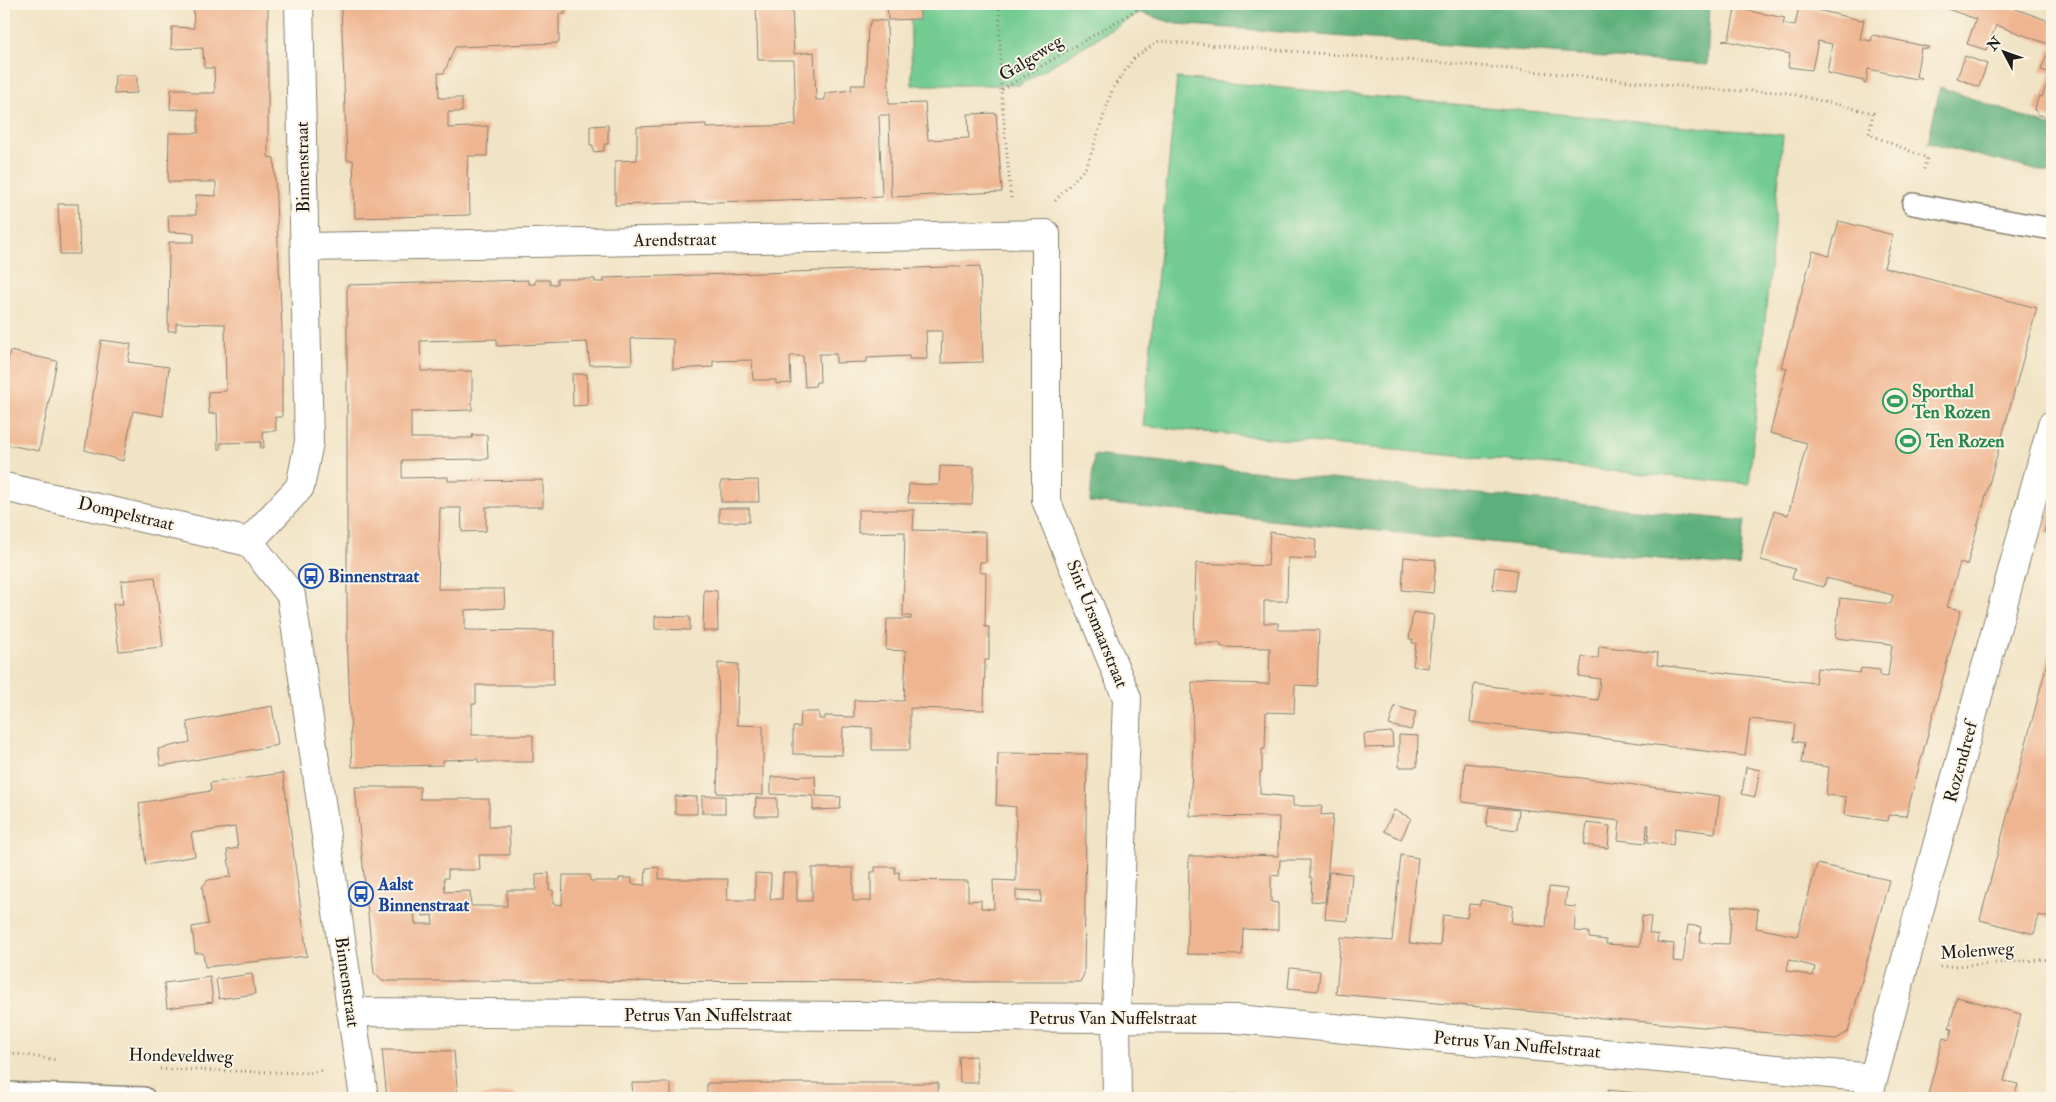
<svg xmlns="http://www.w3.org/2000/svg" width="2056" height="1102" font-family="'IM FELL Double Pica',serif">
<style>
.green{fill:#72cc92;stroke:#477457}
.forest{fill:#5db07c;stroke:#3c664c}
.building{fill:#efb591;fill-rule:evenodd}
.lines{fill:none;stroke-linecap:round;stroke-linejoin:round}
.lane-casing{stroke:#868070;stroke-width:24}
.street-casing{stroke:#868070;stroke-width:30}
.path{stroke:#868070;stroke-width:3;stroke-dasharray:1 4;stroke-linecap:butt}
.lane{stroke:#fff;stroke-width:21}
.street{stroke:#fff;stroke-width:28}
.labels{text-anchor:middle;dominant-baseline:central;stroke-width:4;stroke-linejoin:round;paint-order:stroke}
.street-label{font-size:18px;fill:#1c1c1c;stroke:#fcf5e5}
.leisure-label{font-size:18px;font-weight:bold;fill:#27864d;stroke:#fcf5e5;text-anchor:start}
.transit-label{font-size:18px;font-weight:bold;fill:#164399;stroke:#fcf5e5;text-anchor:start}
</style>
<rect width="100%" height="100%" fill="#fcf5e5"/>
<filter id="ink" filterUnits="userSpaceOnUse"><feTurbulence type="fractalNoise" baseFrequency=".02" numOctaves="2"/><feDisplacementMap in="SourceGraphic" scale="10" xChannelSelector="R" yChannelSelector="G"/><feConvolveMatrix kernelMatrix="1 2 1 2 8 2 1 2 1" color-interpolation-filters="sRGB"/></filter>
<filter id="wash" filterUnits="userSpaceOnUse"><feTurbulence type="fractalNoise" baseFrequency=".0096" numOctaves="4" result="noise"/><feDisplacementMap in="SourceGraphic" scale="20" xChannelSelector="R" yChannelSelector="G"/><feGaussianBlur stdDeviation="1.12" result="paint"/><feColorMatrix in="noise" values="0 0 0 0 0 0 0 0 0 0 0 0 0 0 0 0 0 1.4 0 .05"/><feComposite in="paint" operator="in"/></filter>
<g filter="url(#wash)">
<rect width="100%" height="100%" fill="#f1e3c5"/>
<g class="green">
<path d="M910 4H1154L1019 85H912Z"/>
<path d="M1177 78 1783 135 1749 484 1143 426Z"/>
</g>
<g class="forest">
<path d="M1112 4H1710L1707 65 1177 24Z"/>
<path d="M1940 87 2052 127V174L1928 143Z"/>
<path d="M1094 455 1745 521 1739 567 1090 502Z"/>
</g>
<g id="blocks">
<g class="building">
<path d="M193 4H268V157L274 158 282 329V417H275L276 431H263L264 448H261V442L220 443 221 449H218L217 413 209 414 208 392 226 391 225 324 176 323V331H168L169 242H194V233L169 232 168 215H196V195L216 196V182H168L169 133H198V110L170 109 171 89H186L194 93H215L214 68H204L203 48 171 49 172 27 194 28Z"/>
<path d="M341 4H565V14H559V43L455 47 444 73H438L439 98H462V112H448V128L488 126 487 156H468L467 178 469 179 470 215 355 218 353 160H347Z"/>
<path d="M756 4H792L794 54 814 52 816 100H825V93L852 90 851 85H865L868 28 872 20 887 21 889 104 925 103 928 140 969 138 968 114 996 113 1002 192 891 197 889 115H879L882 197 615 205V161L637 160V127L706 124V128L796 125 794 60H758Z"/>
<path d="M887 4H920V19L888 20Z"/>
<path d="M1933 4H2002L2052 22V119L2037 114V111L2034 110 2039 96 2042 97 2051 73 2041 70 2051 45 1996 25 1987 50 1967 44 1976 19Z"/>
<path d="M1799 6 1861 20 1864 19 1860 39 1871 41 1873 35 1929 47 1928 49 1921 48 1916 77 1922 78 1921 80 1868 69 1866 84H1864V81L1827 73 1832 44 1818 41 1812 70 1788 67 1790 54 1722 40 1729 39 1735 10 1729 9V7L1785 18 1783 24 1795 26Z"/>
<path d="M1965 56 1987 64 1979 87 1957 78Z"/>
<path d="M115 75H137V93L114 94Z"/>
<path d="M608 125V144H604V151L593 152V145H590V126Z"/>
<path d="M58 204H78L80 254H60Z"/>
<path d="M1839 221 1893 235 1884 267 2037 308 1967 565 1960 563 1947 607 1961 610 1906 816 1889 815 1888 821 1844 815 1846 797 1826 795 1829 767 1801 763 1804 743 1793 741 1795 724 1750 719 1745 756 1470 722 1474 684 1598 700 1600 679 1579 676 1582 657 1598 658 1599 646 1658 653 1657 665 1815 683 1817 668 1860 673 1861 668 1880 670V676L1888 677 1892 644 1835 638 1840 598 1891 604 1893 595 1826 578 1824 587 1792 579 1795 569 1761 560 1774 511 1788 515 1807 443 1770 433 1787 368 1781 367 1813 251 1829 256Z"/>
<path d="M980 266 983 362 941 363 942 331H926L927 359H909V356L867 358V362L836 363V354H819L820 382H816L815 386 805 387 803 356H790L791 383 776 384V380H753L752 360 713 361V367L673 369V339L631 338 632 364 590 365 587 342 497 346V339L420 341 421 371H472V410L411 412V438H473L472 435H487L488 459 402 460V478L448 477V481L543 480V507H486V531L462 532 461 508H440L438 589H504L505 608 465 610V630L554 631 553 685H476V704H472V735H533V762H478V759L443 760V765L352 767 347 630V285L528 280V284H535V280H550V284H557V279H595V282H604V278Z"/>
<path d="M101 340 131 344 128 362 169 367 163 416 133 411 123 461 85 450Z"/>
<path d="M10 351 57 361 39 451 4 444V381Z"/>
<path d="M572 374H587V405L573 406Z"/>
<path d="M940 466 974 467 972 504 908 503 909 484 939 485Z"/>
<path d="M758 480 759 502H721V481Z"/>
<path d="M2052 501V534L2044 532Z"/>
<rect x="719" y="508" width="30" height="14"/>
<path d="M858 510H914L913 530 986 532V562H980L979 572 986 573 985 627H989V660H985L984 710 910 708V750H872V728L843 727 842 755 793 754V727H800L801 712H819V719H825V716L854 717V700L904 701 906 651 886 650 887 619H911V616H903L905 532 858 533Z"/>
<path d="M1270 532 1316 539 1315 559 1288 558 1287 601H1264V623H1278V630H1319L1317 686 1295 685 1294 713 1266 712 1265 749H1262V772H1260V794L1293 797V806H1322L1321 815 1333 814 1325 902 1311 901 1312 878 1310 877V860H1280L1279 876 1271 875V902L1278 903V930L1243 929 1242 955 1187 954 1189 856H1211L1215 854 1278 856 1279 817 1190 816 1193 742 1192 682 1269 684 1270 648 1221 647V643H1194L1196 563 1268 566Z"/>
<path d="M1404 557 1436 560 1433 593 1402 590Z"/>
<path d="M1495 567 1517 570 1514 591 1492 589Z"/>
<path d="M155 577 163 647 119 651 113 604H123L121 581Z"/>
<path d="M704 590 717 591 718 631H703Z"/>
<path d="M1413 612 1434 615 1428 668 1413 666 1416 643H1412L1413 639H1409Z"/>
<path d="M655 616 690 617V630L655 629Z"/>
<path d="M2052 644V919L2039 915 2034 934 1980 920Z"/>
<path d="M718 663 738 664 737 725 763 726V795L717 793 719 725Z"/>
<path d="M272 706 278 745 161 766 158 749 190 742 187 722Z"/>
<path d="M1395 706 1416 712 1411 730 1389 725Z"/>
<path d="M1392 732 1393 747 1365 748 1364 734Z"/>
<path d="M1399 735 1418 736 1417 767H1399Z"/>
<path d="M998 753 1087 754 1084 974 1080 982 382 981 374 973 355 787H420V799H489V827H509L510 855H479L480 870H448V878H444L445 892 470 891 471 906H507V890H536V874L549 873V890H553V904L562 905 563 875H590V881H619V878H632V884L645 885 646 868 659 867V879H728L727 900H755V873L771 874 770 899H782L783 873H797V901H812V868H853V901H871V872H875V867H895V873L899 872V880L968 881V901L981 900V908L994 909 993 880 1016 881V807L996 805ZM1016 890 1041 891V902L1016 901ZM414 911H422L423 916 432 915 433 924H415Z"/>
<path d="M1465 763 1720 796 1715 833 1675 828 1673 845 1648 842 1649 825H1647L1646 843 1618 840 1620 821 1462 802Z"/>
<path d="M1746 767 1760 770 1755 797 1742 794Z"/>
<path d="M283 773 307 956 205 967 203 953H195L192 927 208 924 202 887 208 880 231 877 227 850 238 848 235 827 191 833 195 856 146 865 139 803 211 791 210 783Z"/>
<path d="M815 776 816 796 841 797 840 809 813 810V796L771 794V777Z"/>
<path d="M675 796 697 797V814H675Z"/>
<rect x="702" y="796" width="23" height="17"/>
<path d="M756 798H777V816H755Z"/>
<path d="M1489 807 1519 810 1517 830 1486 826Z"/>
<path d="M1394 810 1411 818 1401 839 1384 831Z"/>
<path d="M1587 823 1610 826 1608 848 1584 845Z"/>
<path d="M1401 855 1418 858 1409 943 1440 946 1443 915 1467 918 1469 904 1480 905 1481 900 1513 906 1511 923 1546 927 1549 887 1567 889 1565 906 1576 907 1574 931 1589 932V938L1606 940V944L1640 946 1642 916 1651 917 1649 933 1658 935 1657 942 1674 944 1673 961 1683 962 1688 925 1701 927 1700 943 1729 944 1732 906 1758 909 1756 928 1797 936 1817 864 1889 880 1848 1032 1836 1039 1336 994 1341 937 1392 941ZM1789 960 1815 967 1813 976 1787 971Z"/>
<path d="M1329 872 1352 874 1348 921 1325 919Z"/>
<path d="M1290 968 1320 971 1318 991 1288 988Z"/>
<path d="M252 974 255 994 219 999 216 979Z"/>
<path d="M210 977 213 1002 167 1008 164 983Z"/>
<path d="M1957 997 2021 1014 2004 1081 2018 1084 2014 1098H1927L1943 1038 1949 1040 1952 1029 1949 1028Z"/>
<path d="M382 1050 454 1051 458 1098H387Z"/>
<path d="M976 1056 978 1083H960L959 1057Z"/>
<path d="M632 1083H671V1098H633Z"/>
<rect x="707" y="1083" width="231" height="15"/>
<path d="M1608 1090 1666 1096V1098H1608Z"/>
<path d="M515 1092 516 1098H475V1097Z"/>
<path d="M1186 1094 1313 1096V1098H1186Z"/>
</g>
</g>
</g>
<g filter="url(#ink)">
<use href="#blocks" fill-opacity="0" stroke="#868070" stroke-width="1"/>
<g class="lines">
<defs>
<g id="lane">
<path d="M1913 204 2052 229"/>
<path d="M4 1093 144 1098"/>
</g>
<g id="street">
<path d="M305 247 1046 234V500L1127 698 1116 1018 1117 1098"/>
<path d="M4 487 249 542"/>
<path d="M249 542 291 595 364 1098"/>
<path d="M249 542 300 487 309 442 299 4"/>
<path d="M351 1012 1237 1019 1873 1078"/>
<path d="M1868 1098 2052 425"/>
</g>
</defs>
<use href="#lane" class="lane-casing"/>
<use href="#street" class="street-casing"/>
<g class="path">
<path d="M999 4 1001 90"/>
<path d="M1011 198 1001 90 1146 4"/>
<path d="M1055 201 1087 166 1113 88 1134 58 1159 41 1471 65 1719 90 1783 92 1873 113 1869 134 1927 158 1923 172"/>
<path d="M1940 967 2052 959"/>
<path d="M4 1052 57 1060"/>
<path d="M160 1069 308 1073 324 1070"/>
</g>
<use href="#lane" class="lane"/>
<use href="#street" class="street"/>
</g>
</g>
<defs>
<symbol id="stadium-ring" viewBox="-11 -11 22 22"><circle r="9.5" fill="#fcf5e5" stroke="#2e9e5b" stroke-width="1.5"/><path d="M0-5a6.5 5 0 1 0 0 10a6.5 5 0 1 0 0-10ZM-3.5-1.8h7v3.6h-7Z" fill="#2e9e5b"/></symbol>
<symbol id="bus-ring" viewBox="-11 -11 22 22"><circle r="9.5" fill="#fcf5e5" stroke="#1a4fb4" stroke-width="1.5"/><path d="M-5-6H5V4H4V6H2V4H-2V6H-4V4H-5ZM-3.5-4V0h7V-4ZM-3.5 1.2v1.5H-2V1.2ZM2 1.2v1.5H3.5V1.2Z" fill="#1a4fb4"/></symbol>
</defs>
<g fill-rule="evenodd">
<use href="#stadium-ring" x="1881" y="387" width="28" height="28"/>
<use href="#stadium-ring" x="1894" y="427" width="28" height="28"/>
<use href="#bus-ring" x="297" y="562" width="28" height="28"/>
<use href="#bus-ring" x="347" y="880" width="28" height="28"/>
</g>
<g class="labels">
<g class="street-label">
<text transform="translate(1031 58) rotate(-32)">Galgeweg</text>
<text transform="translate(303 167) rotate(-91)">Binnenstraat</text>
<text transform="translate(675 240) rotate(-1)">Arendstraat</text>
<text transform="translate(126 514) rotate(13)">Dompelstraat</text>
<text transform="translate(1097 624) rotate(68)">Sint Ursmaarstraat</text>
<text transform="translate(1961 762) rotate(-75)">Rozendreef</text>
<text transform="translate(1977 951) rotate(-4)">Molenweg</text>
<text transform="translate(347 982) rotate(82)">Binnenstraat</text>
<text x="708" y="1015">Petrus Van Nuffelstraat</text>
<text x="1113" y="1018">Petrus Van Nuffelstraat</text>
<text transform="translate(1517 1045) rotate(5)">Petrus Van Nuffelstraat</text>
<text transform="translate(181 1056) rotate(1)">Hondeveldweg</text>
</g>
<g class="leisure-label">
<text x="1912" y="391">Sporthal<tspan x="1912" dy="21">Ten Rozen</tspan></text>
<text x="1926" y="441">Ten Rozen</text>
</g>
<g class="transit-label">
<text x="328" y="576">Binnenstraat</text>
<text x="378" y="884">Aalst<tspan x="378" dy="21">Binnenstraat</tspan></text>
</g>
</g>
<rect width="2056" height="1102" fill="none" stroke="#fcf5e5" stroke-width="20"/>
<g transform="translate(2004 52) rotate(311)" stroke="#fcf5e5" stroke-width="4" paint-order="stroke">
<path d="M0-4L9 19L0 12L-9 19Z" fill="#1c1c1c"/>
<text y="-8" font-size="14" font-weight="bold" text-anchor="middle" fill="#1c1c1c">N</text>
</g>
</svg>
